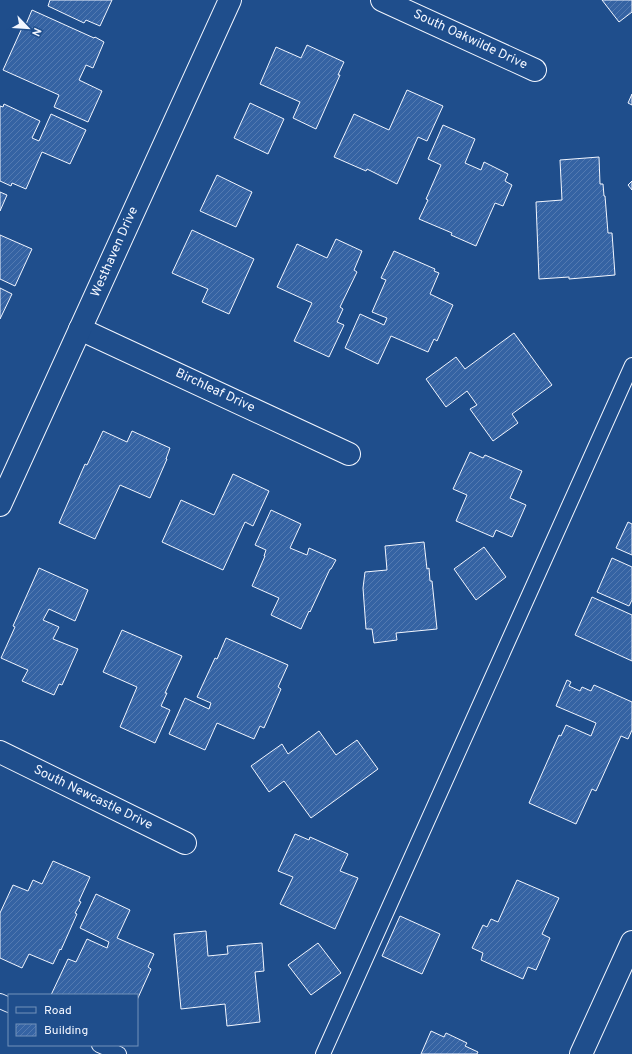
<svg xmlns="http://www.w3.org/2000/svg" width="632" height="1054" font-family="Overpass,sans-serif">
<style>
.building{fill:url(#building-hatch);stroke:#f2f6ff}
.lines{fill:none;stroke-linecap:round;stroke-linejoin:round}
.lane-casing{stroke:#f2f6ff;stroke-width:16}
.street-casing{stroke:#f2f6ff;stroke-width:24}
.secondary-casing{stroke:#f2f6ff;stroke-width:24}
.lane{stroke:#1f4e8c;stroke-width:14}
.street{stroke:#1f4e8c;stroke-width:22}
.secondary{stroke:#1f4e8c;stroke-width:22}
.labels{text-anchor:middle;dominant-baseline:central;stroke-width:3;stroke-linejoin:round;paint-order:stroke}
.street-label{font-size:13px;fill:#f2f6ff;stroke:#1f4e8c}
</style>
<defs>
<pattern id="building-hatch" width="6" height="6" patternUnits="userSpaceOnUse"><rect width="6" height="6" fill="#3563a3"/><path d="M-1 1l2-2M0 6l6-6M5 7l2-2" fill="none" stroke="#537ab1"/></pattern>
</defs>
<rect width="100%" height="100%" fill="#1f4e8c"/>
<g class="building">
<path d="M50 0H112L100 26 86 20 84 23 48 6Z"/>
<path d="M602 0H632V12L619 22Z"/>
<path d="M32 10 94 38 95 37 104 42 93 68 86 65 79 80 102 91 88 122 54 107 59 95 3 70 22 28 24 29Z"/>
<path d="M307 45 344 62 338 75H340L316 129 293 118 300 102 260 84 276 47 301 58Z"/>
<path d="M407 90 443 106 427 141 418 137 397 184 367 169 366 171 334 157 354 114 389 130Z"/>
<path d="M632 94V105L628 103Z"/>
<path d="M250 103 284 119 268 154 234 138Z"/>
<path d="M4 104 40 121 32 138 39 141 51 114 86 130 70 164 42 152 26 189 12 183 11 186 0 181V106L3 107Z"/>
<path d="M443 125 475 139 465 163 481 170 484 162 508 174 505 181 512 185 503 206 495 203 476 246 451 235 452 233 419 219 428 200 426 199 441 165 428 159Z"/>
<path d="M599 157 600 184H603L604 196H605L608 233H612L615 275 569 279V277L539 279 536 202 562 200 560 160Z"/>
<path d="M217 175 252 192 236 227 200 211Z"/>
<path d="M632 181V190L628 185Z"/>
<path d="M0 192 7 195 0 211Z"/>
<path d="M192 230 254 259 229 314 202 302 208 289 172 273Z"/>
<path d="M0 235 32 249 15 286 0 279Z"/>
<path d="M336 239 362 251 354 270 357 272 340 307 343 309 337 322 344 325 329 357 294 341 312 303 277 287 297 244 327 258Z"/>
<path d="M394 251 435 269 434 271 439 273 430 294 453 305 437 341 434 339 428 352 391 336 378 364 345 348 360 314 384 325 387 318 372 312 386 280 381 278Z"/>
<path d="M0 288 12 294 0 319Z"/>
<path d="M514 333 552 385 512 414 518 423 493 441 470 409 477 405 467 391 446 407 426 379 456 357 465 369Z"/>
<path d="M103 431 127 442 132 431 170 448 166 459H167L150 498 120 485 95 539 59 523 85 464 87 465Z"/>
<path d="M470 452 483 458 485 455 522 471 510 498 526 505 512 537 496 530 493 537 456 521 467 495 453 489Z"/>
<path d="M233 474 269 491 253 526 245 522 223 570 162 542 181 500 214 515Z"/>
<path d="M271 510 301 524 290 548 307 555 309 548 336 560 331 569H330L310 612 309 611 301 629 271 615 279 598 252 586 265 556H264L266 550 255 545Z"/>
<path d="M628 522 632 524V555L616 548Z"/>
<path d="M424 542 427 569 429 568 430 581H432L437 629 396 633 397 640 374 643 372 629H366L363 588 365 572 387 570 385 546Z"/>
<path d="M484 547 506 577 476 600 454 569Z"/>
<path d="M612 558 632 567V600L629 606 597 592Z"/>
<path d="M39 568 88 590 75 621 49 609 43 620 59 627 53 639 78 649 62 685 59 684 54 695 22 681 28 670 1 658 15 627 13 626Z"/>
<path d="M592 597 632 615V661L575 635Z"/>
<path d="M122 630 182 656 165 693H167L161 706 170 710 155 743 120 727 137 687 103 672Z"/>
<path d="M226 638 288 665 278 687 281 689 264 728 260 726 254 739 217 723 205 750 169 734 185 698 209 709 211 703 197 697 215 658 217 659Z"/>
<path d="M567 680 571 682 569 686 580 691 582 687 591 691 594 685 632 702V730L628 739 621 736 596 791 592 789 576 824 529 803 559 735 561 736 566 725 591 736 596 723 556 706Z"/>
<path d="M319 731 336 755 357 740 378 769 311 818 284 781 269 792 251 766 282 744 288 754Z"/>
<path d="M295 834 309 840 310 837 348 854 340 871 358 878 335 929 280 904 293 877 278 871Z"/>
<path d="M53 861 90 877 79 901 81 902 75 913 77 914 61 950 60 949 53 964 29 954 22 968 0 958V913L13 885 28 891 33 880 42 884Z"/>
<path d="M517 880 559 898 542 934 550 938 536 970 528 967 523 979 481 960 483 953 472 948 483 925 487 927 491 919 498 922Z"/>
<path d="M96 894 130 910 117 938 154 954 148 967 151 969 137 1000V995H51L68 959 76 962 87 939 107 948 109 942 80 928Z"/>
<path d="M400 916 440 934 422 974 382 956Z"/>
<path d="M206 931 208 956 228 954 227 946 262 943 264 971 255 972 260 1022 227 1026 225 1004 181 1009 174 934Z"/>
<path d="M318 943 341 973 311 995 288 965Z"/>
<path d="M431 1031 444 1037 446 1033 467 1043 465 1046 478 1052 477 1054H421Z"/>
</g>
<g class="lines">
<defs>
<g id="lane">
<path d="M0 1001 9 1005"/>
<path d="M99 1045 119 1054"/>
<path d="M323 1054 632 365"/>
</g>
<g id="street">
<path d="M382 0 535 70"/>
<path d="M80 329 349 454"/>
<path d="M0 505 230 0"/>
<path d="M0 752 185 843"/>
</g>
<path id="secondary" d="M581 1054 632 942"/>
</defs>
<use href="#lane" class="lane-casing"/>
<use href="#street" class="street-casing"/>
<use href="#secondary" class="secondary-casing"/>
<use href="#lane" class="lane"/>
<use href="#street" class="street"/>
<use href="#secondary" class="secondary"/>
</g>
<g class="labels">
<g class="street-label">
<text transform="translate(470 40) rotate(25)">South Oakwilde Drive</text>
<text transform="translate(115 252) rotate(-66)">Westhaven Drive</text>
<text transform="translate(215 391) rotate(25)">Birchleaf Drive</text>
<text transform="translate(93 798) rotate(26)">South Newcastle Drive</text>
</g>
</g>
<rect x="8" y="994" width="130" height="52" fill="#1f4e8c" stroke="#7391ba"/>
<rect x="16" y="1007" width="20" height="6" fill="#1f4e8c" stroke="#7391ba"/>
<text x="44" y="1014" font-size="12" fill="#f2f6ff">Road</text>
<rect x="16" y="1024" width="20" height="12" fill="url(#building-hatch)" stroke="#7391ba"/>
<text x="44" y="1034" font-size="12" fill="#f2f6ff">Building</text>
<g transform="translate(28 28) rotate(115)" stroke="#1f4e8c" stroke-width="3" paint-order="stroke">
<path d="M0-3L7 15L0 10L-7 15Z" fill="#f2f6ff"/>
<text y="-6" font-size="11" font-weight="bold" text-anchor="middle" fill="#f2f6ff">N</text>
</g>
</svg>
